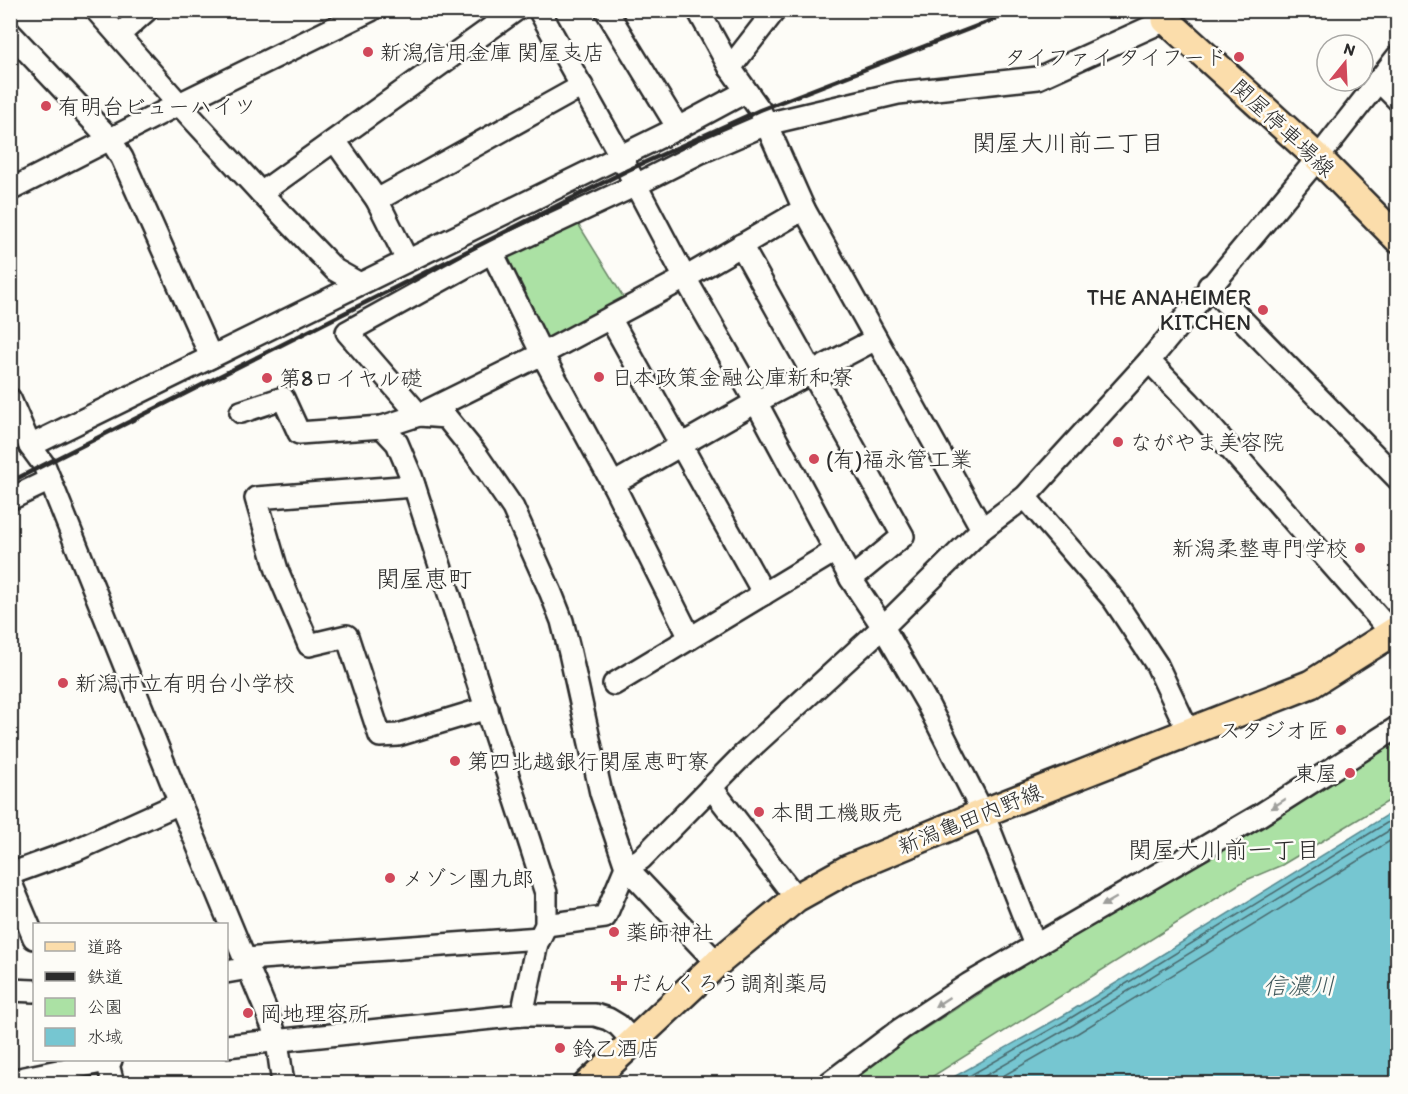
<svg xmlns="http://www.w3.org/2000/svg" width="1408" height="1094" font-family="Itim,'Klee One',sans-serif">
<style>
.green{fill:#abe1a4;stroke:#6b8668;stroke-width:1.5}
.water{fill:#76c6d1;stroke:#58888f;stroke-width:1.5}
.lines{fill:none;stroke-linecap:round;stroke-linejoin:round}
.shore{stroke:#49696d;stroke-width:1.5}
.minor-casing{stroke:#2b2b2b;stroke-width:26}
.major-casing{stroke:#2b2b2b;stroke-width:32}
.minor{stroke:#fdfcf7;stroke-width:21}
.major{stroke:#fbddab;stroke-width:27}
.rail{stroke:#2b2b2b;stroke-width:4.5}
.oneway{fill:#9e9e9b}
.poi-dot{fill:#d1495b;stroke:#fdfcf7;stroke-width:2}
.labels{text-anchor:middle;dominant-baseline:central;stroke-width:5;stroke-linejoin:round;paint-order:stroke}
.poi-label{font-size:22px;fill:#2b2b2b;stroke:#fdfcf7;text-anchor:start}
.street-label{font-size:22px;fill:#2b2b2b;stroke:#fdfcf7}
.neighbourhood-label{font-size:24px;fill:#2b2b2b;stroke:#fdfcf7}
.water-label{font-size:24px;font-style:italic;fill:#425a5d;stroke:#fdfcf7}
</style>
<rect width="100%" height="100%" fill="#fdfcf7"/>
<filter id="ink" filterUnits="userSpaceOnUse"><feTurbulence type="fractalNoise" baseFrequency=".0167" numOctaves="2"/><feDisplacementMap in="SourceGraphic" scale="12" xChannelSelector="R" yChannelSelector="G"/><feConvolveMatrix kernelMatrix="1 2 1 2 8 2 1 2 1" color-interpolation-filters="sRGB"/></filter>
<g filter="url(#ink)">
<g class="green">
<path d="M577 222 627 303 544 342 507 266 508 253Z"/>
<path d="M1397 737V796L1282 865 1244 881 922 1083 845 1084 863 1068 1015 971Z"/>
</g>
<path class="water" d="M1397 809V1083H943L1066 1014Z"/>
<g class="lines">
<g class="shore">
<path d="M955 1084 1069 1019 1398 816"/>
<path d="M971 1084 1073 1025 1398 825"/>
<path d="M989 1084 1078 1033 1398 836"/>
</g>
<defs>
<g id="minor">
<path d="M96 10 179 104 261 193 335 270 358 283"/>
<path d="M539 10 620 155 685 278 756 402 851 579 883 627 927 703 983 813 1035 945"/>
<path d="M606 10 678 128"/>
<path d="M698 10 730 68 760 110 804 209 982 529"/>
<path d="M10 33 110 139 122 158 211 357"/>
<path d="M119 35 147 10"/>
<path d="M730 68 775 10"/>
<path d="M1378 80 1398 100"/>
<path d="M335 141 377 200 407 260"/>
<path d="M10 190 179 104 371 10"/>
<path d="M261 193 516 10"/>
<path d="M377 200 582 86"/>
<path d="M741 245 903 536 851 579"/>
<path d="M492 252 542 354 613 484 690 638"/>
<path d="M1209 286 1398 479"/>
<path d="M610 318 764 594"/>
<path d="M1149 361 1189 402 1392 633"/>
<path d="M10 399 30 446 44 465 180 803 272 1025 277 1041 283 1084"/>
<path d="M241 412 283 398 299 433 382 427"/>
<path d="M30 446 678 128 745 92"/>
<path d="M613 484 756 402 876 339"/>
<path d="M414 486 256 498 277 570 309 645 347 636 380 736 398 735 487 708"/>
<path d="M1025 497 1114 600 1157 665 1189 733"/>
<path d="M10 499 50 480"/>
<path d="M614 684 835 551"/>
<path d="M711 787 796 898"/>
<path d="M10 874 76 850 180 803"/>
<path d="M10 881 34 938"/>
<path d="M546 925 605 917 626 867 641 859 744 754 883 627 982 529 1025 497 1149 361 1318 158 1398 56"/>
<path d="M245 959 540 938"/>
<path d="M717 963 626 867 601 793 570 653 562 621 551 593 513 508 476 454 446 417 419 415 347 332 492 252 636 185 701 152 766 124 898 93 1038 78 1166 20"/>
<path d="M226 972 249 968"/>
<path d="M10 990 34 991"/>
<path d="M522 1015 537 943 546 925V893L411 476 397 443 382 427 419 415 542 354 685 278 804 209"/>
<path d="M226 1046 522 1015H595L608 1019 618 1025 633 1041"/>
<path d="M107 1060 113 1084"/>
<path d="M10 1081 111 1060"/>
<path d="M828 1084 901 1029 969 984 1260 815 1398 727"/>
</g>
<g id="major">
<path d="M1166 20 1318 158 1398 239"/>
<path d="M588 1084 717 963 796 898 848 869 983 813 1311 684 1398 629"/>
</g>
</defs>
<use href="#minor" class="minor-casing"/>
<use href="#major" class="major-casing"/>
<use href="#minor" class="minor"/>
<use href="#major" class="major"/>
<path class="rail" d="M10 482 628 170 760 110 1018 10"/>
</g>
<defs><path id="oneway-solid" d="M-6-.8H1V-3.2L6.5 0L1 3.2V.8H-6Z" transform="scale(1.5)"/></defs>
<g class="oneway">
<use href="#oneway-solid" transform="translate(1278 804) rotate(147)"/>
<use href="#oneway-solid" transform="translate(1109 902) rotate(150)"/>
<use href="#oneway-solid" transform="translate(942 1002) rotate(147)"/>
</g>
</g>
<g class="poi-dot">
<circle cx="368" cy="52" r="6"/>
<circle cx="1239" cy="57" r="6"/>
<circle cx="46" cy="106" r="6"/>
<circle cx="1263" cy="310" r="6"/>
<circle cx="599" cy="377" r="6"/>
<circle cx="267" cy="378" r="6"/>
<circle cx="1118" cy="442" r="6"/>
<circle cx="814" cy="459" r="6"/>
<circle cx="1360" cy="548" r="6"/>
<circle cx="63" cy="683" r="6"/>
<circle cx="1341" cy="730" r="6"/>
<circle cx="455" cy="761" r="6"/>
<circle cx="1350" cy="773" r="6"/>
<circle cx="759" cy="812" r="6"/>
<circle cx="390" cy="878" r="6"/>
<circle cx="614" cy="932" r="6"/>
<path d="M616 974h6v6h6v6h-6v6h-6v-6h-6v-6h6z"/>
<circle cx="248" cy="1013" r="6"/>
<circle cx="560" cy="1048" r="6"/>
</g>
<g class="labels">
<g class="poi-label">
<text x="380" y="52">新潟信用金庫 関屋支店</text>
<text x="1227" y="57" text-anchor="end">タイファイ タイフード</text>
<text x="58" y="106">有明台ビューハイツ</text>
<text x="1251" y="297" text-anchor="end">THE ANAHEIMER<tspan x="1251" dy="25">KITCHEN</tspan></text>
<text x="611" y="377">日本政策金融公庫新和寮</text>
<text x="279" y="378">第8ロイヤル礎</text>
<text x="1130" y="442">ながやま美容院</text>
<text x="826" y="459">(有)福永管工業</text>
<text x="1348" y="548" text-anchor="end">新潟柔整専門学校</text>
<text x="75" y="683">新潟市立有明台小学校</text>
<text x="1329" y="730" text-anchor="end">スタジオ匠</text>
<text x="467" y="761">第四北越銀行関屋恵町寮</text>
<text x="1338" y="773" text-anchor="end">東屋</text>
<text x="771" y="812">本間工機販売</text>
<text x="402" y="878">メゾン團九郎</text>
<text x="626" y="932">薬師神社</text>
<text x="631" y="983">だんくろう調剤薬局</text>
<text x="260" y="1013">岡地理容所</text>
<text x="572" y="1048">鈴乙酒店</text>
</g>
<g class="street-label">
<text transform="translate(1283 128) rotate(43)">関屋停車場線</text>
<text transform="translate(970 819) rotate(-22)">新潟亀田内野線</text>
</g>
<g class="neighbourhood-label">
<text x="1068" y="142">関屋大川前二丁目</text>
<text x="424" y="578">関屋恵町</text>
<text x="1224" y="849">関屋大川前一丁目</text>
</g>
<g class="water-label">
<text x="1299" y="985">信濃川</text>
</g>
</g>
<rect width="1408" height="1094" fill="none" stroke="#fdfcf7" stroke-width="36"/>
<rect x="18" y="18" width="1372" height="1058" fill="none" stroke="#2b2b2b" stroke-width="2" filter="url(#ink)"/>
<rect x="33" y="923" width="195" height="138" fill="#fdfcf7" stroke="#a9a8a5" stroke-width="1.5"/>
<rect x="45" y="942" width="30" height="9" fill="#fbddab" stroke="#a9a8a5" stroke-width="1.5"/>
<text x="87" y="953" font-size="18" fill="#2b2b2b">道路</text>
<rect x="45" y="972" width="30" height="9" fill="#2b2b2b" stroke="#a9a8a5" stroke-width="1.5"/>
<text x="87" y="983" font-size="18" fill="#2b2b2b">鉄道</text>
<rect x="45" y="998" width="30" height="18" fill="#abe1a4" stroke="#a9a8a5" stroke-width="1.5"/>
<text x="87" y="1013" font-size="18" fill="#2b2b2b">公園</text>
<rect x="45" y="1028" width="30" height="18" fill="#76c6d1" stroke="#a9a8a5" stroke-width="1.5"/>
<text x="87" y="1043" font-size="18" fill="#2b2b2b">水域</text>
<g transform="translate(1345 63) rotate(18)"><circle r="28" fill="#fdfcf7" stroke="#a9a8a5" stroke-width="1.5"/>
<path d="M0-4.5L10 22L0 15L-10 22Z" fill="#d1495b"/>
<text y="-9" font-size="16" font-weight="bold" text-anchor="middle" fill="#2b2b2b">N</text>
</g>
</svg>
